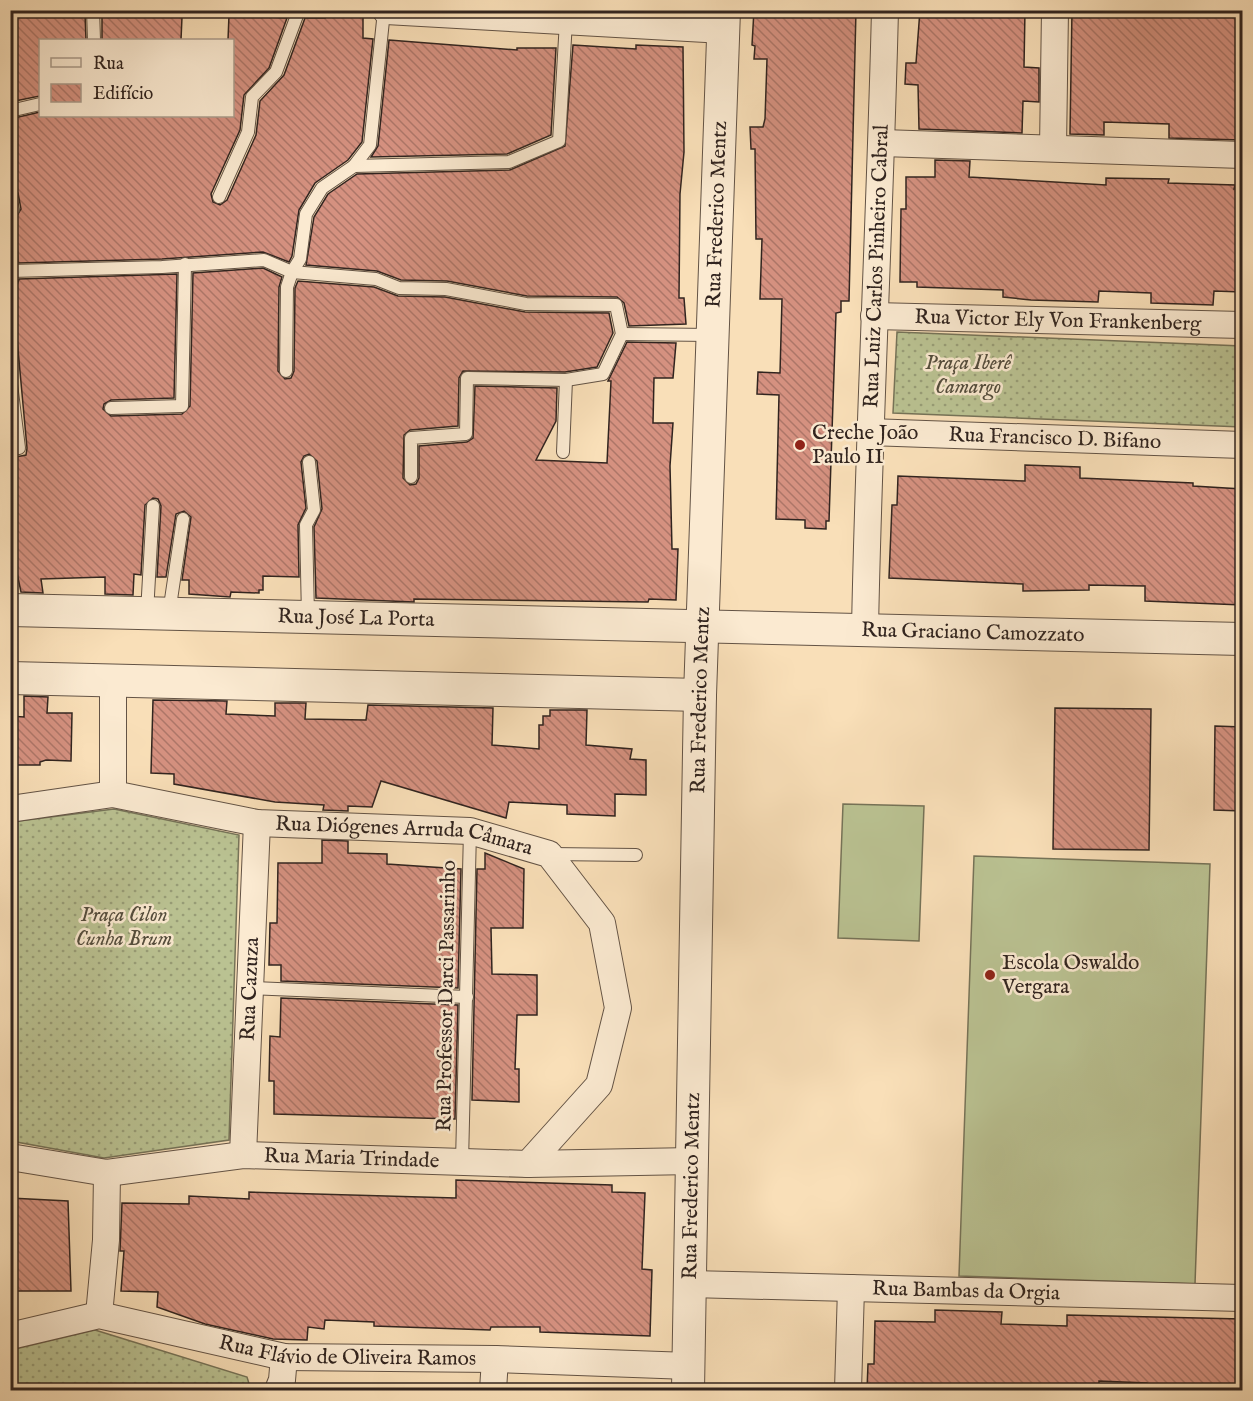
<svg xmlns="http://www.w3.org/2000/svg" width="1253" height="1401" font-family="'IM FELL English',serif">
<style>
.grass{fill:url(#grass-dots);stroke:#767358;stroke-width:1.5}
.garden{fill:#bac292;stroke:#767358;stroke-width:1.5}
.building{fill:url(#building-back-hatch);stroke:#31241f;stroke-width:1.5}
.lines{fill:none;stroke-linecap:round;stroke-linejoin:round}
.service-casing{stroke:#635345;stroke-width:14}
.minor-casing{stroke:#635345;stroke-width:28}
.tertiary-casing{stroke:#635345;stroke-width:34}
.service{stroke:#fbead1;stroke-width:12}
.minor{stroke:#fbead1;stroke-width:26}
.tertiary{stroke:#fbead1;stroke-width:32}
.poi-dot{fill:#8f2418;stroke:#fbead1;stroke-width:2}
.labels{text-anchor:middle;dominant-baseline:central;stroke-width:5;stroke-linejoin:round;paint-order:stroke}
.street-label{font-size:21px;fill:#31241f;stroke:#fbead1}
.park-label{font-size:21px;font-style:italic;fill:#534c3c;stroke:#fbead1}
.poi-label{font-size:21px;fill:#31241f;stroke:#fbead1;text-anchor:start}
</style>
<defs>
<pattern id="grass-dots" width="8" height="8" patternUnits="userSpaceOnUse" patternTransform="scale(1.5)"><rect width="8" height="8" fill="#bac292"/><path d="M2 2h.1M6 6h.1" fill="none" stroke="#989d77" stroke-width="1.8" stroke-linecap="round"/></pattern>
<pattern id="building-back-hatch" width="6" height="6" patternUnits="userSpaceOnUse" patternTransform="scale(1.5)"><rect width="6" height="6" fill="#d59180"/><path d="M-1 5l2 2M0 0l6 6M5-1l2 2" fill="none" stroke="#ad7668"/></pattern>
</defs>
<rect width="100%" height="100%" fill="#f9dfb8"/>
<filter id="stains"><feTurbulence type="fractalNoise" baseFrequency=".00333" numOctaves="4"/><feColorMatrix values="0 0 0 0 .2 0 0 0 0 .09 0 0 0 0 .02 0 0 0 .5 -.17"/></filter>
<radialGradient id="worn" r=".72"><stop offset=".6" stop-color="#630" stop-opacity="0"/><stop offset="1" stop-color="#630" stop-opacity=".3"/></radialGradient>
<g class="grass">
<path d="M897 332 1242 346V427L893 413Z"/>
<path d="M114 809 239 835 229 1140 104 1158 11 1141V822Z"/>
<path d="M95 1330 247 1377 251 1390H11V1350Z"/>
</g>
<g class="garden">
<path d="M843 804 924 806 919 941 838 938Z"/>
<path d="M974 856 1210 864 1195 1284 959 1276Z"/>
</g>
<g class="building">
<path d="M10 10H57L85 14 86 40H40V96L10 102Z"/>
<path d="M102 10H166V16L182 17 181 40H102Z"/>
<path d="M754 10H856L849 301H841V312L836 313 829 521H826V529L805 528V520L776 519 779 395 757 394 758 372 780 373 782 299H760L762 239H756L755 149H751L750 127H763L765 119 767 59H754L755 46 752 45Z"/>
<path d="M920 10H1025L1024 67 1039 68V102L1023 101 1022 133 919 129 918 85 905 84 906 63H916Z"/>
<path d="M1072 10H1240L1238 74H1242V140L1169 138V124L1104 122V135L1070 134Z"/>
<path d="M324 14H363V38L373 39 362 142 348 160 315 183 299 210 292 256 289 262 263 252 162 259 18 263 16 217 21 209 18 193 10 187V119L40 112V116H232V40H228L229 15 287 18 269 68 244 95 240 130 211 194 213 202 220 205 227 200 256 135 260 101 284 75 305 18H325Z"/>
<path d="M389 40 517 50V48H556L551 135 507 154 371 157 378 146Z"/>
<path d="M573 45 636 49V45L683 47 684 152 680 194 679 298H684L686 324 629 326 624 303 617 297 527 296 447 281 401 280 377 271 306 265 314 217 328 194 357 174 510 170 565 146Z"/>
<path d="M935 160 970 161 969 177 1106 185V178L1169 179 1168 183 1235 185 1234 189H1242V292L1214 291 1213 305 1151 303V293L1099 291 1098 302 1031 300 1003 297V290L917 287V282H900L901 209H906V177H935Z"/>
<path d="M263 268 282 277 279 287 278 371 285 379 291 378 294 371 295 288 298 281 374 287 398 296 445 297 525 312 609 313 613 333 597 367 565 372 463 371 459 378 458 426 410 430 404 435 403 478 410 485 416 484 419 478V446L467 442 473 438 475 386 557 388 556 421 536 460 607 463 611 381H608L627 342 676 343 673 378H654L653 423H673L670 466 672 549H678L676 600 649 599 648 602 414 599V602L316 598 314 527 322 509 317 461 309 454 304 456 301 462 306 508 298 525 299 577 263 576V590H259V593L231 592 230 597 189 594V580H182L191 517 184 511 176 514 166 577H157L161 506 158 499 153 498 145 505 141 575 134 574 133 595 105 594V577L41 579 43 593 21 592 16 568 10 569V458L26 455 27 448 15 317 17 316 16 289 19 279 177 274 174 398 111 400 104 404 103 409 111 416 182 414 190 406 193 273Z"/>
<path d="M1025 465 1080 467V478L1193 483V486L1242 489V605L1145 601V586L1089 585V590L1023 591V584L889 578 892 505H897L898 476 1025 481Z"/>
<path d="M24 696 48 697 47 713H72L71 761 46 760 40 762V765H10V716L24 717Z"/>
<path d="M153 700 227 701 226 714 275 716V703H306L305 719 366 720 368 705 493 708 492 745 539 749V725H543V716H550V710H587L586 745 632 749 630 759 646 760V795L615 794V816L567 814V805L509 802 506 818 381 781 372 807 348 806V811L323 810 324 805 275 802 174 784V774L151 773Z"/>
<path d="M1055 708 1151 709 1149 850 1053 849Z"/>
<path d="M1215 726 1242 727V811L1214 810Z"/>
<path d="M322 840 348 841V853L387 854V864L461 869 458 988 281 981V965H269L270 923H277L278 863H322Z"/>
<path d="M485 853 524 869 523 928H491L492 974 537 975V1015H517L515 1069H519V1102L472 1100 477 869H485Z"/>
<path d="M281 998 458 1005 455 1119 274 1114V1081H269L270 1036 280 1037Z"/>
<path d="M456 1180 612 1185V1192L645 1193 642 1269 652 1270 650 1336 540 1332V1327H491L490 1330 374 1326V1322L325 1320 324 1329 308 1327 307 1340 273 1339 205 1324 157 1307 158 1292 121 1291 124 1251H120L122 1203 189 1204V1196L249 1199V1192L456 1198Z"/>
<path d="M10 1198 68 1201 71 1291H10Z"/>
<path d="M935 1310 1002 1312 1001 1324 1067 1326V1315L1242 1319V1390H1147V1383L1099 1381V1390H867L868 1364H874L875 1321 935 1322Z"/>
</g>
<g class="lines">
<defs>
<g id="service">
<path d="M93 10 94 40"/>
<path d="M10 111 40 104"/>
<path d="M354 166 509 162 559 141 566 21"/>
<path d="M10 195 13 210"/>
<path d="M219 197 248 132 252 97 276 72 299 10"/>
<path d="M10 283 11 271 162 267 264 260 292 272 376 279 399 288 446 289 526 304 616 305 622 334 603 374 566 380 467 378 466 434 411 438V477"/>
<path d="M622 334 711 335"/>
<path d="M286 371 287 287 292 272 300 259 306 214 322 188 354 166 370 145 384 11"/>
<path d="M10 376 19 448"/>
<path d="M111 408 182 406 185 264"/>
<path d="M563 452 566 380"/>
<path d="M147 613 153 506"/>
<path d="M169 613 183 519"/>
<path d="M308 616 306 525 314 510 309 462"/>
<path d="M550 854 636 855"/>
<path d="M251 988 467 997"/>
<path d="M462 1162 470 831"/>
</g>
<g id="minor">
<path d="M386 11 724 30"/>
<path d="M882 143 1242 155"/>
<path d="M1053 148 1055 10"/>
<path id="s1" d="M874 316 1242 325"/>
<path id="s2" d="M869 432 1242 445"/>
<path id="s3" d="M865 629C869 423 880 217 885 10"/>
<path d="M113 682V794"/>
<path id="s4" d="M10 809 113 794 257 823 470 831 549 854 602 923 618 1008 599 1085 528 1164"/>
<path id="s5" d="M243 1155 257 823"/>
<path id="s6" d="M10 1157 107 1173 243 1155 528 1164 693 1161"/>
<path id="s7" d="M690 1284 1242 1298"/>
<path d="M99 1315 106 1240 107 1173"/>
<path id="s8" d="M10 1336 99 1315 284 1357 495 1359 689 1366"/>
<path d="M278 1390 282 1380 284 1357"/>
<path d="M493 1390 495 1359"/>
<path d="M848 1390 851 1288"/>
</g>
<g id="tertiary">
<path id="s9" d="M10 610 1242 639"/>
<path d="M10 678 700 695"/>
<path id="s10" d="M688 1390 700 695 724 10"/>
</g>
</defs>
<use href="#service" class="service-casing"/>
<use href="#minor" class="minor-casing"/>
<use href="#tertiary" class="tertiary-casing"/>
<use href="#service" class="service"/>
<use href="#minor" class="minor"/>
<use href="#tertiary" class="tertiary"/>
</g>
<g class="poi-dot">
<circle cx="800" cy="445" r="6"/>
<circle cx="990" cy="975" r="6"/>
</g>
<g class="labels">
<g class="street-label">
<text stroke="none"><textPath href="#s10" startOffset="1176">Rua Frederico Mentz</textPath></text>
<text stroke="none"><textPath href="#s3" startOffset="363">Rua Luiz Carlos Pinheiro Cabral</textPath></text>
<text stroke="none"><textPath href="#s1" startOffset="184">Rua Victor Ely Von Frankenberg</textPath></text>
<text stroke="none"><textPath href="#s2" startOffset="186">Rua Francisco D. Bifano</textPath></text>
<text stroke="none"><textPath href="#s9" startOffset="346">Rua José La Porta</textPath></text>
<text stroke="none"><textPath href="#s9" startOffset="963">Rua Graciano Camozzato</textPath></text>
<text stroke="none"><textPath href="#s10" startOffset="690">Rua Frederico Mentz</textPath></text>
<text stroke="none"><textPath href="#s4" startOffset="399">Rua Diógenes Arruda Câmara</textPath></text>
<text stroke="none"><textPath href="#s5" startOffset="166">Rua Cazuza</textPath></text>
<text transform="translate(447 996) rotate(-89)">Rua Professor Darci Passarinho</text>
<text stroke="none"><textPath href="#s6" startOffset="344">Rua Maria Trindade</textPath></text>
<text stroke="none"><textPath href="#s10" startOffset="204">Rua Frederico Mentz</textPath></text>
<text stroke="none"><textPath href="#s7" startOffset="276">Rua Bambas da Orgia</textPath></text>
<text stroke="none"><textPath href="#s8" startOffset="344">Rua Flávio de Oliveira Ramos</textPath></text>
</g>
<g class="park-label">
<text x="968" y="363">Praça Iberê<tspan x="968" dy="24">Camargo</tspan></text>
<text x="124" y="915">Praça Cilon<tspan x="124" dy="24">Cunha Brum</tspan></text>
</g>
<g class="poi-label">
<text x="812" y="433">Creche João<tspan x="812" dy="24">Paulo II</tspan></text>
<text x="1002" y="963">Escola Oswaldo<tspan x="1002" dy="24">Vergara</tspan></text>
</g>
</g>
<rect width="1253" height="1401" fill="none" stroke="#f9dfb8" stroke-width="36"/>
<rect x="12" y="12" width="1229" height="1377" fill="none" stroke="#31241f" stroke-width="3"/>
<rect x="18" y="18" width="1217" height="1365" fill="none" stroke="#31241f" stroke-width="1.5"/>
<rect x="39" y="39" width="195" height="78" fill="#fbead1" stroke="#aa9b8a" stroke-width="1.5"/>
<rect x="51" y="58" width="30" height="9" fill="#fbead1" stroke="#aa9b8a" stroke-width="1.5"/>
<text x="93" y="69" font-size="18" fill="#31241f">Rua</text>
<rect x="51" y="84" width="30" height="18" fill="url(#building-back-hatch)" stroke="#aa9b8a" stroke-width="1.5"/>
<text x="93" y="99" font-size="18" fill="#31241f">Edifício</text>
<rect width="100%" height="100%" filter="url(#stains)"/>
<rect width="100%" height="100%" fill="url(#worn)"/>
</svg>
